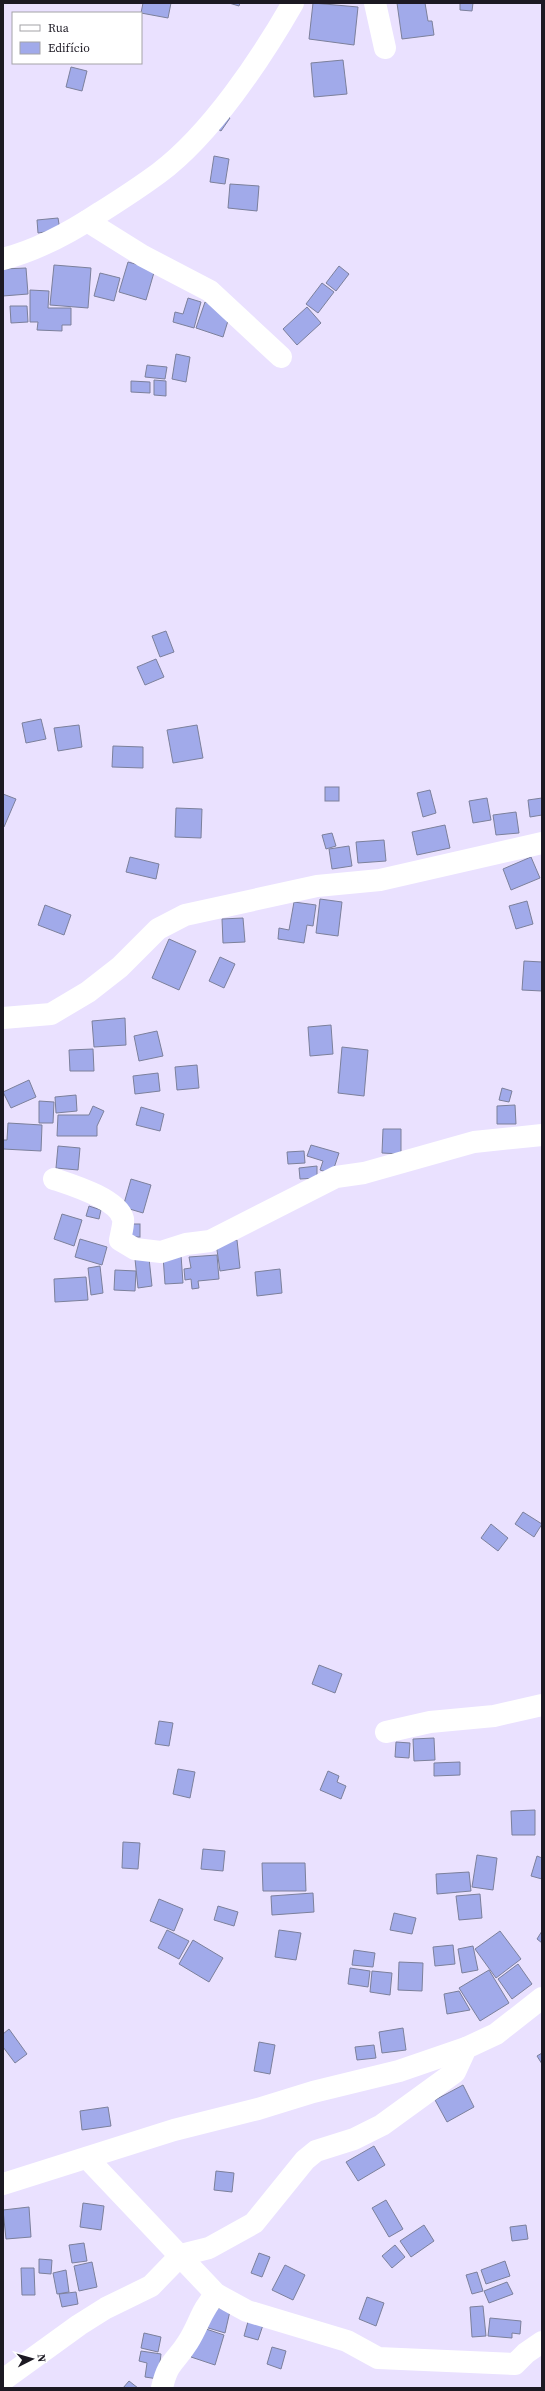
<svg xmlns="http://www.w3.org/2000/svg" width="545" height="2391" font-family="'Source Serif 4',serif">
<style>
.building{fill:#a1aaea;stroke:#7c809b}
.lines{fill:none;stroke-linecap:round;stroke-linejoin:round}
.minor{stroke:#fff;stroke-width:22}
</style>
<rect width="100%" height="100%" fill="#eae1ff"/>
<g class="building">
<path d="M143 3H171L168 18 141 13Z"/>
<path d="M229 3H240L239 6Z"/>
<path d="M313 3 358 7 354 45 309 39Z"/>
<path d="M397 3H425L428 21H432L434 35 402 39Z"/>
<path d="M460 3H473L472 11 460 10Z"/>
<path d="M343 60 347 94 314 97 311 63Z"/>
<path d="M71 67 87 71 82 91 66 87Z"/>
<path d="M222 112 230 118 221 131 213 126Z"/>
<path d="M214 156 229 159 225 184 210 182Z"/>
<path d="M230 184 259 186 257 211 228 208Z"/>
<path d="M58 218 60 230 38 233 37 220Z"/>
<path d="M128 262 155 269 146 300 119 292Z"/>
<path d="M54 265 91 268 88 308 50 305Z"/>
<path d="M339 266 349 274 336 291 326 283Z"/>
<path d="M26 268 28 294 3 296V269Z"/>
<path d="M100 273 120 278 114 301 94 296Z"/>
<path d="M322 283 334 292 318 313 306 304Z"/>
<path d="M30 290 49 291 48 308H71V325H62V331L37 330 38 322H30Z"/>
<path d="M188 298 201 302 194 328 173 322 175 312 183 314Z"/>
<path d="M205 302 231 311 223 337 196 328Z"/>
<path d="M10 306H27L28 322 11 323Z"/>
<path d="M307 307 321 323 297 345 283 329Z"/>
<path d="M176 354 190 357 186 382 172 379Z"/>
<path d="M147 365 167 367 165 379 145 377Z"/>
<path d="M154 380 166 381V396L154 395Z"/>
<path d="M131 381 150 382V393L131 392Z"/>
<path d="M166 631 174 652 160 657 152 636Z"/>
<path d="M156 659 164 677 145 685 137 667Z"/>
<path d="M41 719 46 739 26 743 22 723Z"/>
<path d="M79 725 82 747 58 751 54 728Z"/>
<path d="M197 725 203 758 173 763 167 730Z"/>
<path d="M113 746 143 747V768L112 767Z"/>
<rect x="325" y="787" width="14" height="14"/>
<path d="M430 790 436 813 423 817 417 793Z"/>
<path d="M3 794 16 799 4 827H3Z"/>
<path d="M487 798 491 820 473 823 469 801Z"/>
<path d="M542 798V815L530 817 528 800Z"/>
<path d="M176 808 202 809 201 838 175 837Z"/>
<path d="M516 812 519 833 496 835 493 815Z"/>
<path d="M445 825 450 848 417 855 412 832Z"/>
<path d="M332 833 336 846 326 849 322 835Z"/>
<path d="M384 840 386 861 358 863 356 842Z"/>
<path d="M349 846 352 866 332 869 329 849Z"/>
<path d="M130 857 159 864 156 879 126 872Z"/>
<path d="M531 857 540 878 511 890 503 869Z"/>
<path d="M320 899 342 902 338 936 316 933Z"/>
<path d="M527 901 533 924 516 929 509 906Z"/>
<path d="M294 902 316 905 313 926 307 925 304 943 278 939 279 928 289 930Z"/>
<path d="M45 905 71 915 64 935 38 925Z"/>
<path d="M243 918 245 942 223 943 222 919Z"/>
<path d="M169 939 196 951 179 990 152 978Z"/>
<path d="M220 957 235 964 224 988 209 981Z"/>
<path d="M524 961 542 962V991L522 990Z"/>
<path d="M125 1018 126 1045 94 1047 92 1021Z"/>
<path d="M331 1025 333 1054 310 1056 308 1027Z"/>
<path d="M157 1031 163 1056 139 1061 134 1036Z"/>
<path d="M342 1047 368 1050 364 1096 338 1093Z"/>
<path d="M93 1049 94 1071H70L69 1050Z"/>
<path d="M197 1065 199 1088 177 1090 175 1067Z"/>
<path d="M158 1073 160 1091 135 1094 133 1076Z"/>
<path d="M29 1080 36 1097 11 1108 3 1092Z"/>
<path d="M502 1088 512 1091 509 1102 499 1100Z"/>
<path d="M76 1095 77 1111 56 1113 55 1097Z"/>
<path d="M39 1101 54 1102 53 1123H39Z"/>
<path d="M515 1105 516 1124H497V1106Z"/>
<path d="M93 1106 104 1111 97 1126V1136H57L58 1115H89Z"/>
<path d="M141 1107 164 1114 160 1131 136 1125Z"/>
<path d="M8 1123 42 1125 41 1151 3 1149V1140H7Z"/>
<path d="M383 1129H401V1154L382 1153Z"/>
<path d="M311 1145 339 1153 332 1174 320 1170 323 1161 307 1156Z"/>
<path d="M58 1146 80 1148 78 1170 56 1168Z"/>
<path d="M304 1151 305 1163 288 1164 287 1152Z"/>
<path d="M317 1166V1178L300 1179 299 1168Z"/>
<path d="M131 1179 151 1185 143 1213 123 1207Z"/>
<path d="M89 1206 101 1210 99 1219 86 1216Z"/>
<path d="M62 1214 82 1220 74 1246 54 1239Z"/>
<rect x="125" y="1224" width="15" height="13"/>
<path d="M80 1239 107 1247 102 1265 75 1257Z"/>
<path d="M237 1240 240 1268 220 1271 216 1243Z"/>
<path d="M181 1255 183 1283 165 1284 163 1256Z"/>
<path d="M217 1255 219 1279 198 1281 199 1288 192 1289 191 1279 185 1280 184 1269 191 1268 189 1257Z"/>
<path d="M149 1258 152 1286 138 1288 135 1259Z"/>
<path d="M100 1266 103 1293 91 1295 88 1268Z"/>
<path d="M280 1269 282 1293 257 1296 255 1272Z"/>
<path d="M115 1270 136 1271 135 1291 114 1290Z"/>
<path d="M86 1277 88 1300 55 1302 54 1279Z"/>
<path d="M523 1512 542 1524 534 1537 515 1524Z"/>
<path d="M491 1524 508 1538 498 1551 481 1538Z"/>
<path d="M319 1665 342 1674 335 1693 312 1684Z"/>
<path d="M159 1721 173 1723 169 1746 155 1744Z"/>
<path d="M434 1738 435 1760 414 1761 413 1739Z"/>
<path d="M396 1742 410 1743 409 1758 395 1757Z"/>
<path d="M460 1762V1775L434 1776V1763Z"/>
<path d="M178 1769 195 1772 190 1798 173 1794Z"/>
<path d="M328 1771 339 1776 337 1782 346 1786 341 1799 320 1790Z"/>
<path d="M535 1810V1835H512L511 1811Z"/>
<path d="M123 1842 140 1843 138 1869 122 1868Z"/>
<path d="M203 1849 225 1851 223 1871 201 1869Z"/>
<path d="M477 1855 497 1858 493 1890 472 1887Z"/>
<path d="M537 1856 542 1858V1879L531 1876Z"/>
<path d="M262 1863H305L306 1891H263Z"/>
<path d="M469 1872 471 1891 437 1894 436 1874Z"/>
<path d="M313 1893 314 1912 272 1915 271 1896Z"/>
<path d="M480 1894 482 1918 459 1920 456 1896Z"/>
<path d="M159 1899 183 1909 174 1931 150 1921Z"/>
<path d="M218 1906 238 1912 234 1926 214 1920Z"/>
<path d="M394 1913 416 1918 412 1934 390 1930Z"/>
<path d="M167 1930 189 1941 179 1959 158 1948Z"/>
<path d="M279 1930 301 1933 296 1960 275 1957Z"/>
<path d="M500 1931 521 1959 496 1978 475 1949Z"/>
<path d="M542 1931V1943L537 1939Z"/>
<path d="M193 1940 223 1958 209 1982 179 1964Z"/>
<path d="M453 1945 455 1964 435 1966 433 1947Z"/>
<path d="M473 1946 478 1970 462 1973 458 1949Z"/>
<path d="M354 1950 375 1953 373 1967 352 1965Z"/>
<path d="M399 1962 423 1963 422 1991 398 1990Z"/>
<path d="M518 1964 532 1984 512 1999 498 1979Z"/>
<path d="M350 1968 370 1971 368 1987 348 1984Z"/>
<path d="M489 1970 509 2003 480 2021 459 1988Z"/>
<path d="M372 1971 392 1973 390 1995 370 1992Z"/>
<path d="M459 1991 470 2010 447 2014 444 1994Z"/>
<path d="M403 2028 406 2050 382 2053 379 2032Z"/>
<path d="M9 2029 27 2054 15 2063 3 2047V2034Z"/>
<path d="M259 2042 275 2045 270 2074 254 2071Z"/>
<path d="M374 2045 376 2058 357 2060 355 2047Z"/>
<path d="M542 2053V2064L537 2056Z"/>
<path d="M463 2085 474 2107 447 2122 435 2100Z"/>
<path d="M108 2107 111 2126 82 2130 80 2111Z"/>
<path d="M374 2146 385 2165 358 2181 346 2162Z"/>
<path d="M216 2171 234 2173 232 2192 214 2190Z"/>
<path d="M386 2200 403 2229 389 2237 372 2208Z"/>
<path d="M83 2203 104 2206 101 2230 80 2227Z"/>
<path d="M29 2207 31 2237 6 2239 3 2210Z"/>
<path d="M424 2225 434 2241 411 2257 400 2241Z"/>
<path d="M526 2225 528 2239 512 2241 510 2227Z"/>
<path d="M84 2243 87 2261 72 2263 69 2245Z"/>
<path d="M395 2245 405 2257 392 2268 382 2256Z"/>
<path d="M259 2253 270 2257 262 2277 251 2273Z"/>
<path d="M39 2259 52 2260 51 2274 39 2273Z"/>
<path d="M505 2261 510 2276 486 2284 481 2270Z"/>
<path d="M92 2262 97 2287 79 2291 74 2266Z"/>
<path d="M285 2265 305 2275 293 2300 272 2290Z"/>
<path d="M21 2268H34L35 2295H22Z"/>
<path d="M66 2270 69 2292 57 2294 53 2273Z"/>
<path d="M477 2272 483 2291 472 2294 466 2275Z"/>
<path d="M507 2282 513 2294 489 2303 484 2291Z"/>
<path d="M76 2292 78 2304 62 2307 59 2294Z"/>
<path d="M367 2297 384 2303 376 2326 359 2319Z"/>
<path d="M210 2306 230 2311 225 2333 205 2327Z"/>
<path d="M483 2306 486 2336 472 2337 470 2307Z"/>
<path d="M249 2318 264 2322 258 2340 244 2336Z"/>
<path d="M490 2318 521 2321 520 2334 512 2333V2338L488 2336Z"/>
<path d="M200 2327 224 2335 215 2365 191 2357Z"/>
<path d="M144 2333 161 2337 158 2352 141 2348Z"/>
<path d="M272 2347 286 2351 281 2369 267 2364Z"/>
<path d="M141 2351 161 2354 158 2379 145 2377 147 2363 139 2361Z"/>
<path d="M129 2381 138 2388H123Z"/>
</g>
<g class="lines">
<g class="minor">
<path d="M375 3 385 48"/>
<path d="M87 221 143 256 210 291 281 357"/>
<path d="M3 259C38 250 71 232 101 212 120 200 140 187 159 173 211 134 261 59 293 3"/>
<path d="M3 1018 51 1014 88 992 120 967 158 929 185 915 317 886 380 880 542 843"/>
<path d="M54 1179C72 1185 118 1199 123 1219 124 1224 121 1234 120 1240L135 1249 161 1252 186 1244 210 1241 336 1177 364 1173 474 1142 542 1135"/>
<path d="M386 1732 430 1722 494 1716 542 1705"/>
<path d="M87 2158 216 2294 247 2311 347 2341 378 2358 515 2364 526 2353 542 2342"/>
<path d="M3 2184 174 2130 258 2109 313 2092 399 2071 466 2048"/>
<path d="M3 2380 79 2325 106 2308 151 2286 181 2255 209 2248 254 2223 305 2160 316 2151 354 2139 382 2125 455 2072 466 2048 496 2034 542 1998"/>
<path d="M162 2388C168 2361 175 2363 188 2342 199 2325 201 2310 216 2294"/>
</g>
</g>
<rect width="545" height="2391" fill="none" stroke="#1c1923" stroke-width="8"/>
<rect x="12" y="12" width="130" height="52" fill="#ffffff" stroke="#a4a3a7"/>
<rect x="20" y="25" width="20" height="6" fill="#ffffff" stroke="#a4a3a7"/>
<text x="48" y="32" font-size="12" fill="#1c1923">Rua</text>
<rect x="20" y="42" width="20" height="12" fill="#a1aaea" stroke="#a4a3a7"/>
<text x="48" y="52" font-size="12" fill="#1c1923">Edifício</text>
<g transform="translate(32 2359) rotate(84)" stroke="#ffffff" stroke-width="3" paint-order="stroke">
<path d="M0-3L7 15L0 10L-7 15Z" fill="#1c1923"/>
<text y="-6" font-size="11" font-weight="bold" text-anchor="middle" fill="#1c1923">N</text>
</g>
</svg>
